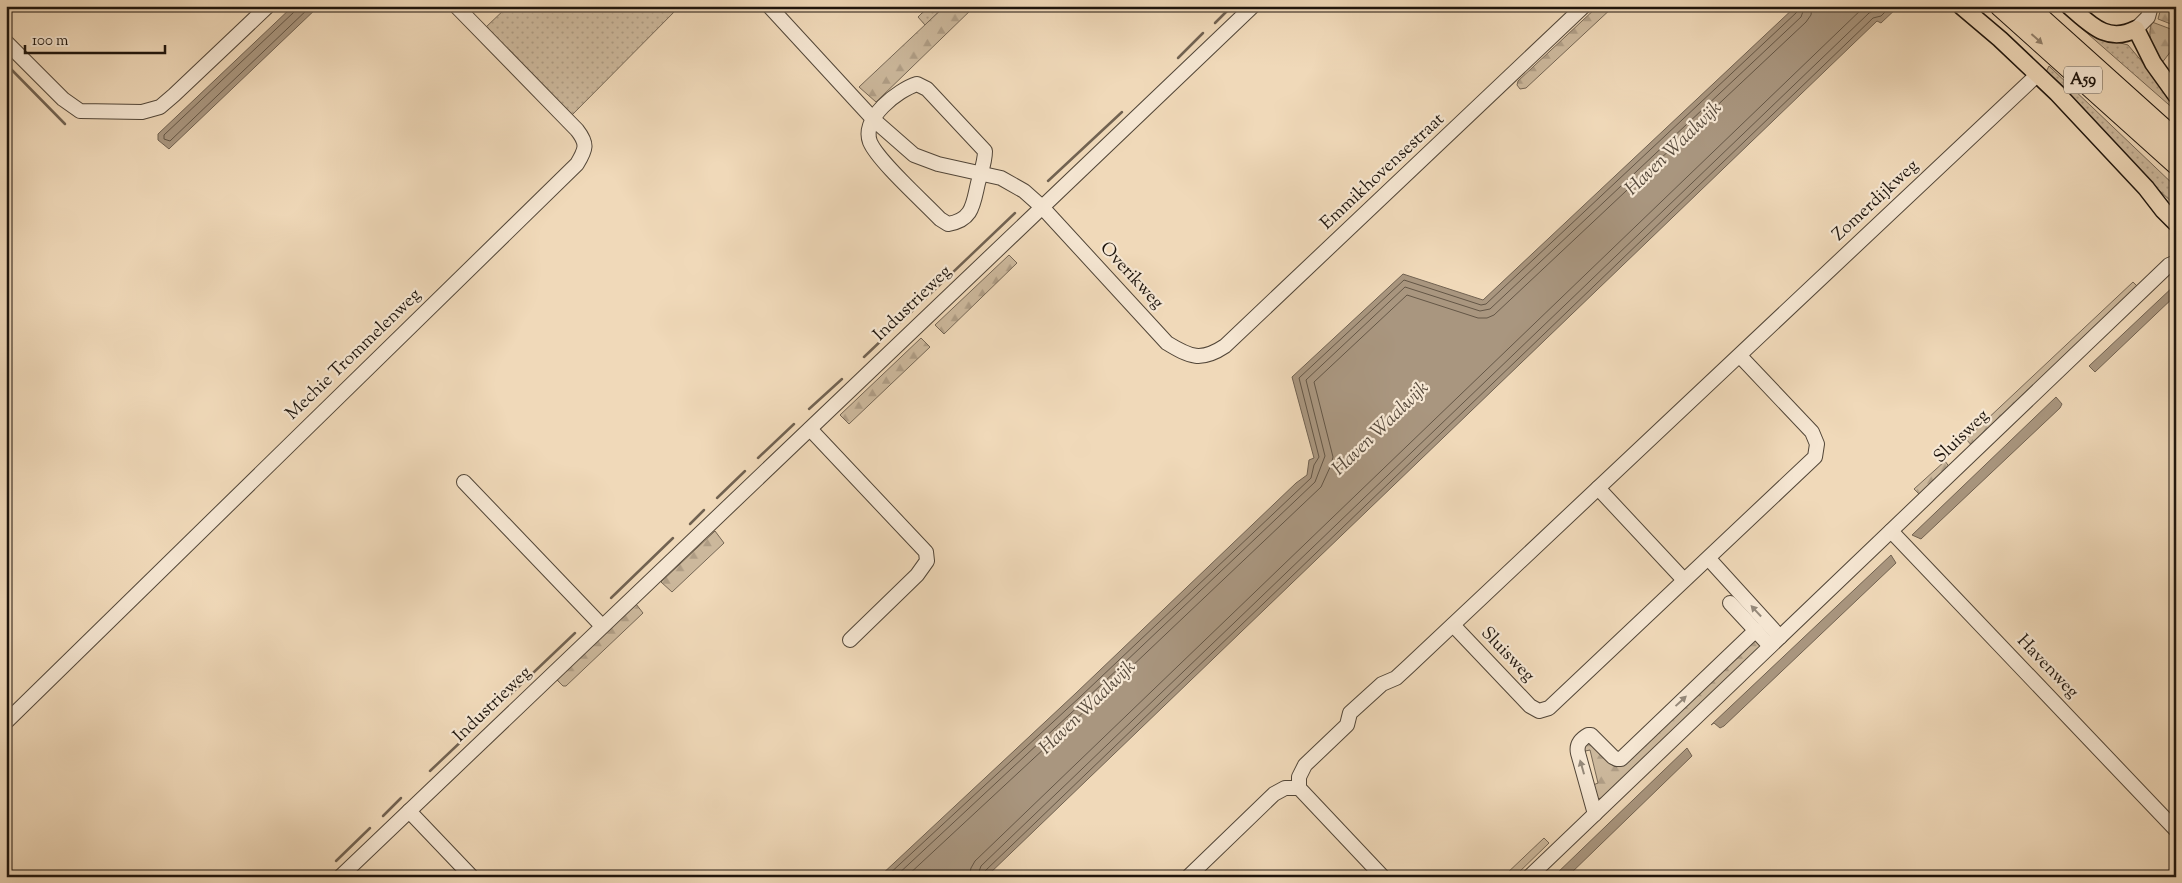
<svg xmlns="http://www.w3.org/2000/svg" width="2182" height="883" font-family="'Sorts Mill Goudy',serif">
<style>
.grass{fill:url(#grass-dots);stroke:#756654}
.forest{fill:url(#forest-firs);stroke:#756654}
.water{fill:#a9967f;stroke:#716251}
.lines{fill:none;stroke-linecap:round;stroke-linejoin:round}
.shore{stroke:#645646;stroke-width:1}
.stream{stroke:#716251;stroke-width:2.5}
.minor-casing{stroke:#524638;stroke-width:16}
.major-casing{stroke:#1e150d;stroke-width:19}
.highway-casing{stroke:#1e150d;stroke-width:22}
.minor{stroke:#f5e6d2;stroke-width:14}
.major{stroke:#f0d9b9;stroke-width:16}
.highway{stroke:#f0d9b9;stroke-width:20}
.oneway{fill:#92816c}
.oneway2{fill:#948879}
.labels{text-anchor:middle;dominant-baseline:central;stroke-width:4.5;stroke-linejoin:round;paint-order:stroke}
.shield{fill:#f5e6d2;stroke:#5e5448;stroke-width:1}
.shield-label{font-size:16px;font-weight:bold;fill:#1e150d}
.street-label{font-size:18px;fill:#1e150d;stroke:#f5e6d2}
.water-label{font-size:19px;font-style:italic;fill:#56493b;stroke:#f5e6d2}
</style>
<defs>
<pattern id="grass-dots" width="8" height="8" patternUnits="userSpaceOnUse" patternTransform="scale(1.25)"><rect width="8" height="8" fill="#ccb89c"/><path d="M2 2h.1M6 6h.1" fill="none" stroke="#af9d85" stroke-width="1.8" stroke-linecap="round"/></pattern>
<pattern id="forest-firs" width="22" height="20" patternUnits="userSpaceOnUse" patternTransform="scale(1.25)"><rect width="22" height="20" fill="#ccb89c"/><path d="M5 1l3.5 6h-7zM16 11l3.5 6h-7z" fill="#af9d85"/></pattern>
</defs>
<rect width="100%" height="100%" fill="#f0d9b9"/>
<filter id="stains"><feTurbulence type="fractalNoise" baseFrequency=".004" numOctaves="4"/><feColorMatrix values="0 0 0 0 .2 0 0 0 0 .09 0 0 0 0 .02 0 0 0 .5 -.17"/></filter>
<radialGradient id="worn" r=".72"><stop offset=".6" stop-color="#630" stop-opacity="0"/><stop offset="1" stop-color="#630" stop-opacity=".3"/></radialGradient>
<g class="grass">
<path d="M508 6H680L571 116 485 28Z"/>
<path d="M929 6H945L925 25 918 17Z"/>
<path d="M2082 24 2102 38 2128 45 2176 102V111L2080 27Z"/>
<path d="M2049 66 2176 187V206L2145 177 2046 72Z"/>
</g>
<g class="forest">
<path d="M945 6H975L876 102 859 87Z"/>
<path d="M1598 6H1614L1526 88 1520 89 1517 85 1518 81Z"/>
<path d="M2161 8 2176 14V26L2158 19Z"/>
<path d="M2152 22 2176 31V40L2172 44 2175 46 2161 64C2154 49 2146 38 2152 22Z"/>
<path d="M1009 255 1017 263 944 334 935 325Z"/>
<path d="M2133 282 2139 288 1973 447 1966 439Z"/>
<path d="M921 338 930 347 849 424 840 415Z"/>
<path d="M1945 461 1950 468 1921 496 1914 489Z"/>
<path d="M715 531 724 543 672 592 661 582Z"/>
<path d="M636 604 643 613 566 686H563L556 679Z"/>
<path d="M1755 638 1761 643 1760 648 1602 798 1597 799 1591 786 1598 783 1590 750 1581 752 1587 741 1609 757 1612 765 1617 767Z"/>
<path d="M1544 838 1549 843 1514 877H1503Z"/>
</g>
<g class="water">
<path d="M293 6H319L171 147 169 149 158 140V134Z"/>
<path d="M1796 6H1899L1881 23 1877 21 986 877H879L1076 693 1296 483 1307 475 1309 460 1314 458 1292 377 1403 274 1483 300Z"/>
<path d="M2176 284V295L2095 372 2089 366Z"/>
<path d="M2056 397 2062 404 2060 408 1921 539 1912 535Z"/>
<path d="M1891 555 1896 563 1724 726 1720 728 1714 723 1711 725Z"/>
<path d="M1687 748 1692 756 1567 877H1553Z"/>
</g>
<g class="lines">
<g class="shore">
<path d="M296 6 294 12 164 135V139L170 141 311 6"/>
<path d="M886 877 1080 697 1311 478 1314 465 1319 457 1299 378 1404 280 1481 305 1486 304 1797 12 1798 6"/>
<path d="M895 877 1084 701 1315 482 1325 456 1306 380 1405 287 1480 311 1490 309 1801 17 1805 6"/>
<path d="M906 877 1089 707 1321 487 1331 465 1333 457 1314 382 1407 295 1478 318H1487L1494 315 1806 22 1811 15 1812 6"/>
<path d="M969 877 971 868 975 861 1865 6"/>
<path d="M977 877 981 866 1869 13 1882 6"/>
<path d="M983 877 985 871 1873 18 1881 16 1891 6"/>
</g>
<g class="stream">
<path d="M1215 23 1232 6"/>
<path d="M1178 58 1203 33"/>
<path d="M6 64 65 124"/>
<path d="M1048 181 1122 112"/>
<path d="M864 357 1015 213"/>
<path d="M809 409 842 379"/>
<path d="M758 458 794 424"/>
<path d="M717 498 745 471"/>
<path d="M690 524 704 510"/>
<path d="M611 598 673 538"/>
<path d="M493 711 575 633"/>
<path d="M430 771 469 734"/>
<path d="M383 816 401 798"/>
<path d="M336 861 370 828"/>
<path d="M319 877 320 876"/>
</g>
<defs>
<g id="minor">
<path d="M769 6 874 120 914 155 938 164 1001 178 1024 191 1042 207 1167 343C1190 357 1201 362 1225 346L1584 6"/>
<path d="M2136 29 2148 17 2151 6"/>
<path d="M6 42 63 99 80 111 142 112 160 107 174 95 268 6"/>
<path d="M917 84 927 89 985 151C985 162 981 172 978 183 973 204 973 220 948 224L940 219C924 202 878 161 870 142 861 118 898 90 917 84Z"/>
<path d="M810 429 926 552 927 561 917 575 850 640"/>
<path d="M464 482 602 626"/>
<path d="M1598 488 1684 580"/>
<path d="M1891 531 2176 830"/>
<path d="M1709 559 1780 637"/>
<path d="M1730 603 1770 646"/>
<path d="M1453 625 1530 706 1539 711 1549 708 1815 457 1817 444 1812 432 1740 356"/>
<path d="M6 722 577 164C586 149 588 144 577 130L456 6"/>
<path d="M409 811 472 877"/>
<path d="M1595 814 1578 753C1576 744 1581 739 1588 735H1591L1613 757 1617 759H1621L1756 630"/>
<path d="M340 877 1253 6"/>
<path d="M1188 877 1274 794 1285 788H1299"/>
<path d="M1383 877 1299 788V777L1305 765 1347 725 1350 713 1382 684 1396 678 1409 666 2038 74"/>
<path d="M1529 877 2169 265 2176 262"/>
</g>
<g id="major">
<path d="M1961 6 2000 39 2057 93 2146 188 2163 210 2176 223"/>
<path d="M2069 6C2090 24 2107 44 2136 29L2153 63 2176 95"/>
</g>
<g id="highway">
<path d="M2000 6 2176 164"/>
<path d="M2027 6 2176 140"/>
</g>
</defs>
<use href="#minor" class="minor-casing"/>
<use href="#major" class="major-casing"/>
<use href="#highway" class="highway-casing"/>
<use href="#minor" class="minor"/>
<use href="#major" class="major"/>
<use href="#highway" class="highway"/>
</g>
<defs><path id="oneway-solid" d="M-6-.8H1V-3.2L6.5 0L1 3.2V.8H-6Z" transform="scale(1.25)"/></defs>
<use class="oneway" href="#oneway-solid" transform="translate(2037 39) rotate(42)"/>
<g class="oneway2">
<use href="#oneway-solid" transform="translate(1756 611) rotate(-133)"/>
<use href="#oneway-solid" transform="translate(1681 701) rotate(-43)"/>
<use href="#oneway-solid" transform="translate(1582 767) rotate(-106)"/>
</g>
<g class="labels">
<rect class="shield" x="2064" y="66.5" width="38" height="27" rx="4"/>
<g class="shield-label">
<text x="2083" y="80">A59</text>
</g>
<g class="street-label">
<text transform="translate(1383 172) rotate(-43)">Emmikhovensestraat</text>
<text transform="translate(1876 201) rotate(-43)">Zomerdijkweg</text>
<text transform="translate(1131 276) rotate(47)">Overikweg</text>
<text transform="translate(913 304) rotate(-44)">Industrieweg</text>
<text transform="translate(354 355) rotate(-44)">Mechie Trommelenweg</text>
<text transform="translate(1962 437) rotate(-44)">Sluisweg</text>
<text transform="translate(1507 655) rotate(46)">Sluisweg</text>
<text transform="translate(2047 667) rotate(46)">Havenweg</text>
<text transform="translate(493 705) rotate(-44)">Industrieweg</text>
</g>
<g class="water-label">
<text transform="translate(1674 149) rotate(-44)">Haven Waalwijk</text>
<text transform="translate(1381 429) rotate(-44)">Haven Waalwijk</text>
<text transform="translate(1088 708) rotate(-44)">Haven Waalwijk</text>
</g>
</g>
<rect width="2182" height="883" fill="none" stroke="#f0d9b9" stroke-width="25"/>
<rect x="8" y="8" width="2167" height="868" fill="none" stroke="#1e150d" stroke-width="2.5"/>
<rect x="12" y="12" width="2157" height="858" fill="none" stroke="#1e150d"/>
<path d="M25 45v8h140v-8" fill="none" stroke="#1e150d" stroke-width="2.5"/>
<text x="32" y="45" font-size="15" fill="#1e150d" stroke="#f5e6d2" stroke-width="4" paint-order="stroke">100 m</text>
<rect width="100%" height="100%" filter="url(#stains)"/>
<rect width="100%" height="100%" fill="url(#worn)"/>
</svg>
